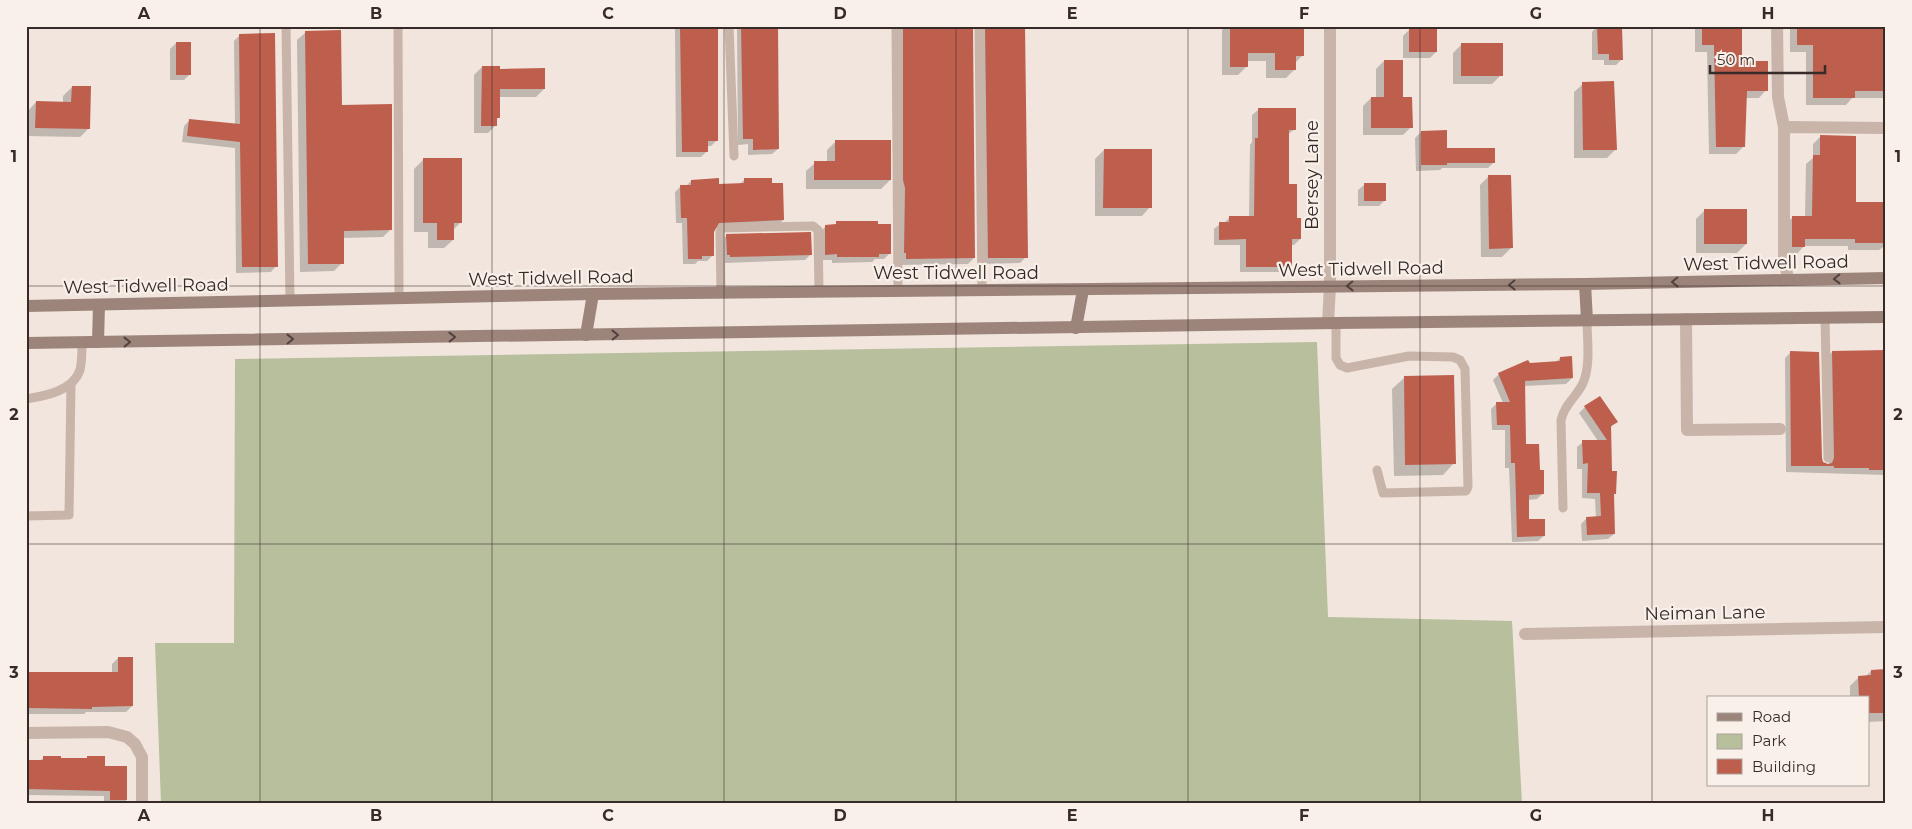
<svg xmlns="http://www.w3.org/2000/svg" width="1912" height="829" font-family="Montserrat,sans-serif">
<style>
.green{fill:#b7bf9d}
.shadow{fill:#0003}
.building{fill:#be5e4d}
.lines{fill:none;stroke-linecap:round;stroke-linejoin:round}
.lane{stroke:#c8b4a9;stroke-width:9}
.street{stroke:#c8b4a9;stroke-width:12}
.secondary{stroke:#9c847b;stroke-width:12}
.oneway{stroke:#50413e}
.grid{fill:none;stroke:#362b29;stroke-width:1;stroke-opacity:0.55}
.labels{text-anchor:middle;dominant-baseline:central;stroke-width:4.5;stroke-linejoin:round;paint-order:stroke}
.street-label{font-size:18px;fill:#362b29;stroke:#f8f0e9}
.neatline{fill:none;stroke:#362b29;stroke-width:2}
.grid-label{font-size:16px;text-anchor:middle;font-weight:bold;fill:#362b29}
</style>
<rect width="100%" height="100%" fill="#f1e5dd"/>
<path class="green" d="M1317 342 1328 617 1512 621 1522 803H161L155 643H234L235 359Z"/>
<g class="shadow">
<path d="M678 26H717L716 141 711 146H707V151L701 157H676L675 29Z"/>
<path d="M737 26H777L778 149 772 154 748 155V144L738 145Z"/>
<path d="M898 26H971L974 258 968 264 900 265Z"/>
<path d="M975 26H1023L1026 257 1020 263 983 264Z"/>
<path d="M1226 26H1303V55L1295 63V69L1286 78H1266V61H1247V66L1238 75H1222V30Z"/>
<path d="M1597 26 1622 59 1616 65H1604V60H1592V32Z"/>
<path d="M1695 26H1740V59L1745 62 1766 90 1759 98H1745L1744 146 1736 154H1709L1707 52H1695Z"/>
<path d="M1790 26H1886V98H1852L1846 105H1806V52H1790Z"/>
<path d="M1409 30 1436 52 1430 58H1403V36Z"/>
<path d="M306 32 341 106 391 229 383 237 342 238V263L334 271 300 272 297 40Z"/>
<path d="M240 35 276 266 271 272 236 273 235 148 182 142 184 126 190 120 235 125 234 41Z"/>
<path d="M176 43 190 74 184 80H170V49Z"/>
<path d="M1462 44 1501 75 1492 84H1453V53Z"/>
<path d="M1384 61 1401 98 1411 127 1403 135H1363V106L1371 98H1376V69Z"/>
<path d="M482 67 544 89 536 97H499L498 118 496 120V125L488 133H474V75Z"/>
<path d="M1583 84 1616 149 1607 158H1574V92Z"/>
<path d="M72 87 89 128 80 137 27 136 28 111 36 102 63 103V96Z"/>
<path d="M1258 110 1295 129 1287 135V186L1300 239 1294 245H1290V267L1285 272H1240V245H1214V229L1220 224H1223L1230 217H1249L1250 145 1252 142V115Z"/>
<path d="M1421 132 1446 150 1493 163 1488 168H1442L1440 170 1416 171 1415 138Z"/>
<path d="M1820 137 1854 203H1886V245L1879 250H1848V246H1804L1796 255H1785V225L1793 217H1805L1806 164 1813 158V144Z"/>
<path d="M836 141 890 180 881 189H806V171L815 163H827V150Z"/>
<path d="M1104 150 1150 207 1142 216H1095V159Z"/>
<path d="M423 160 460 223 453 230V240L444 248H428V232H414V169Z"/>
<path d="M1489 176 1511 248 1502 257H1481L1480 185Z"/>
<path d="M744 180 771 185 783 220 777 226 715 228 713 231V255L707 261H698L695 264H683L682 223H676L675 192 680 187 686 186 691 181 718 185H739Z"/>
<path d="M1364 185 1384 201 1379 206H1358V190Z"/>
<path d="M1705 210 1746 244 1737 253H1696V219Z"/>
<path d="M837 223 890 253 884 259H875L872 262 832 263V260H819L820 232 826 226H834Z"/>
<path d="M727 235 811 254 805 260 725 263 721 241Z"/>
<path d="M1832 352H1886V475L1786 472 1785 358 1790 353 1822 462 1829 465 1827 358Z"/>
<path d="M1560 358 1572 378 1566 384 1524 386 1525 445 1538 472 1543 493 1537 499 1528 500V520L1544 536 1538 541 1512 542 1509 468H1505V430H1492L1491 409 1497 403H1503L1493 380 1499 374 1529 365 1555 363Z"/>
<path d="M1404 378 1454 463 1443 475 1394 476 1392 389Z"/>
<path d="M1585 407 1616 422 1610 428V472L1615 493 1612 496 1614 534 1608 539 1582 541 1581 524 1587 518H1596L1595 499 1582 498V469H1577V447L1583 442 1598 441 1579 413Z"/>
<path d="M118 658 132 706 126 712H86L84 714H26V673H112V664Z"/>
<path d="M1871 671H1886V721L1868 722V698H1850V686L1859 677H1865Z"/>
<path d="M44 757 60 759H86L88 757 103 768H126V803H104V796L26 795V761H40Z"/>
</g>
<g class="building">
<path d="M680 26H718V141H708V152H682Z"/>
<path d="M741 26H778L779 149 753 150V139H743Z"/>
<path d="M903 26H973L975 258 906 259V253H904L905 188 903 180Z"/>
<path d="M985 26H1025L1028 258H988Z"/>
<path d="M1230 26H1304V56H1296V70H1275V53H1248V67H1230Z"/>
<path d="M1597 26H1622L1623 60H1609V54H1598Z"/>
<path d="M1702 26H1742V58H1747V61H1768V91H1747L1745 147H1716L1714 45H1702Z"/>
<path d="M1797 26H1886V91H1855V98H1813V45H1797Z"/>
<rect x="1409" y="29" width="28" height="23"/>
<path d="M341 30 342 105 392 104V230L344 231V264H308L305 31Z"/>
<path d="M275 33 278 267H242L240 142 187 136 189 119 240 124 239 34Z"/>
<rect x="176" y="42" width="15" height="33"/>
<rect x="1461" y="43" width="42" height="33"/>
<path d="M1384 60H1403V97H1412L1413 128H1371V97H1384Z"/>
<path d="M482 66H500V69L545 68V89H500V118H497V126H481Z"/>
<path d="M1614 81 1617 150H1583L1582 82Z"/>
<path d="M72 86H91L90 129 35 128 36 101 71 102Z"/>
<path d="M1258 108H1296V130H1289V184H1297V218H1301V239H1292V267H1246V239L1219 240V222H1229V216H1254L1255 138H1258Z"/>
<path d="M1447 130V148H1495V163H1447V165H1421V131Z"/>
<path d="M1820 135 1856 136V202H1886V243H1855V239H1805V247H1792V216H1812L1813 155H1820Z"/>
<path d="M835 140H891V180H814V161H835Z"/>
<path d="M1104 149H1152V208H1103Z"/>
<path d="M423 158H462V223H454V240H437V223H423Z"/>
<path d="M1488 175H1511L1513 248 1489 249Z"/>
<path d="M719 178V184L744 183V178H772V183H783L784 220 719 223 714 232V256H702V259H688L687 218H681L680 185H691V180Z"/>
<rect x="1364" y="183" width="22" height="18"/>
<rect x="1704" y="209" width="43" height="35"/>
<path d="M836 221H878V224H891V254H879V257H837V254L825 255V225L836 224Z"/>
<path d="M811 232 812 255 730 257V255H727L726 234Z"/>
<path d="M1886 350V470H1869V468H1834V466H1791L1790 351 1819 352 1822 458 1823 462 1828 464 1832 463 1834 458 1832 351Z"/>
<path d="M1572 356 1573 378 1525 381 1526 444H1539L1540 470H1544V494L1529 495V519H1545V536L1517 537 1515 463H1511L1510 425H1497L1496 402H1510L1498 373 1528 360 1530 363 1560 361V357Z"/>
<path d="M1454 375 1456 464 1405 465 1404 376Z"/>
<path d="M1600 396 1618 422 1611 426 1612 471H1617L1616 494H1614L1615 534 1587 535 1586 517 1601 516 1600 493H1587L1588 463 1583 464 1582 440H1607L1584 406Z"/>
<path d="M118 657H133V706L92 707V709L28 708V672H118Z"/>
<path d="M1886 669V713H1868V698H1859L1858 676 1871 675V670Z"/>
<path d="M43 756H61V758H87V756H105V766H127V800H110V791L26 789V760H43Z"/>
</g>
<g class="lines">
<g class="lane">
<path d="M286 26 290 301"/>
<path d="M398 26 399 298"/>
<path d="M729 26 734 156"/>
<path d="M896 26 898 291"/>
<path d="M979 26 982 291"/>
<path d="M721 293 720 232 722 228 813 226 818 230 819 292"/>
<path d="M1825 317 1828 458"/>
<path d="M1336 323V358L1340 365 1347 368 1409 356 1453 357 1460 360 1465 369 1468 487 1466 491 1383 493 1377 470"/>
<path d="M26 399C45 396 73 391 80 370 82 362 82 351 82 342"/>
<path d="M1563 508 1561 420C1565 403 1576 398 1583 383 1591 365 1587 339 1587 320"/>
<path d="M26 516 69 515 71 384"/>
</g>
<g class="street">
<path d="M1777 26 1778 97 1784 127"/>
<path d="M1788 280 1784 256V127L1886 128"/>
<path d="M1686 319 1687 430 1780 429"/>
<path d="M1328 323 1330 286V26"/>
<path d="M1525 634 1886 627"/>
<path d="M26 733 108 732 127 737 135 744 142 757V803"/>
</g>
<g class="secondary">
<path d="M1585 284 1587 320"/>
<path d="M26 306 593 294 1585 284 1886 278"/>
<path d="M1076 328 1083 290"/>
<path d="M586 335 593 294"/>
<path d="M98 342 99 305"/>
<path d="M26 343 1336 323 1886 317"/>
</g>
</g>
<defs><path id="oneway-chevron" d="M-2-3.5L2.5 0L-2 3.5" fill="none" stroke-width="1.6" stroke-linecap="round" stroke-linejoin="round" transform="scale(1.25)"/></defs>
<g class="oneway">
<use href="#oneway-chevron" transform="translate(1837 279) rotate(179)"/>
<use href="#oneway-chevron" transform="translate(1675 282) rotate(179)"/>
<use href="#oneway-chevron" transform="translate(1512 285) rotate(179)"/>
<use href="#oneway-chevron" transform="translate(1350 286) rotate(179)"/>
<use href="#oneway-chevron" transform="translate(615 335) rotate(-1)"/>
<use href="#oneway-chevron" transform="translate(452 337) rotate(-1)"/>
<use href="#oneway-chevron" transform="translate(290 339) rotate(-1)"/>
<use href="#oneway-chevron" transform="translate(127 342) rotate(-1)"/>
</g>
<path class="grid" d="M260 26V803M492 26V803M724 26V803M956 26V803M1188 26V803M1420 26V803M1652 26V803M26 286H1886M26 544H1886"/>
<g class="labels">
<g class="street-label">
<text transform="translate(1312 175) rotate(-90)">Bersey Lane</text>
<text transform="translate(1766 263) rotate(-1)">West Tidwell Road</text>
<text transform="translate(1361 269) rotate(-1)">West Tidwell Road</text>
<text x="956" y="273">West Tidwell Road</text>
<text transform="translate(551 278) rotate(-1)">West Tidwell Road</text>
<text transform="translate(146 286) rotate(-1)">West Tidwell Road</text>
<text transform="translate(1705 613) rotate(-1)">Neiman Lane</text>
</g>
</g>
<rect width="1912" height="829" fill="none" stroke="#f8f0e9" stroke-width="55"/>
<rect x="1707" y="696" width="162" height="90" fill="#f8f0e9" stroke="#aaa19c"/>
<rect x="1717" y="713" width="25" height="8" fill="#9c847b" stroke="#aaa19c"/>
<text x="1752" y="722" font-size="15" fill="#362b29">Road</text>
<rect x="1717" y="734" width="25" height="15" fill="#b7bf9d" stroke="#aaa19c"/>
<text x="1752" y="746" font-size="15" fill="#362b29">Park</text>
<rect x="1717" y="759" width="25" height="15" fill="#be5e4d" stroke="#aaa19c"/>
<text x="1752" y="772" font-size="15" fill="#362b29">Building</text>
<path d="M1710 65v8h115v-8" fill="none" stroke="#362b29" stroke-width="2.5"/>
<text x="1717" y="65" font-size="15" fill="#362b29" stroke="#f8f0e9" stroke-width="4" paint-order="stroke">50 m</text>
<rect x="28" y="28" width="1856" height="774" class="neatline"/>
<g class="grid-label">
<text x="144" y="19">A</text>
<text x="376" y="19">B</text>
<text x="608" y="19">C</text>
<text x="840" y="19">D</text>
<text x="1072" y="19">E</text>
<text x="1304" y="19">F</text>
<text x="1536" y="19">G</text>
<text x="1768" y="19">H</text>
<text x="14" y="162">1</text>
<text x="1898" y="162">1</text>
<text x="14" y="420">2</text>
<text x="1898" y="420">2</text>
<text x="14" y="678">3</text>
<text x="1898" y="678">3</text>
<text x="144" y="821">A</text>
<text x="376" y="821">B</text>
<text x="608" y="821">C</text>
<text x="840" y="821">D</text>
<text x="1072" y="821">E</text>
<text x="1304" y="821">F</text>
<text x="1536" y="821">G</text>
<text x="1768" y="821">H</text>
</g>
</svg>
